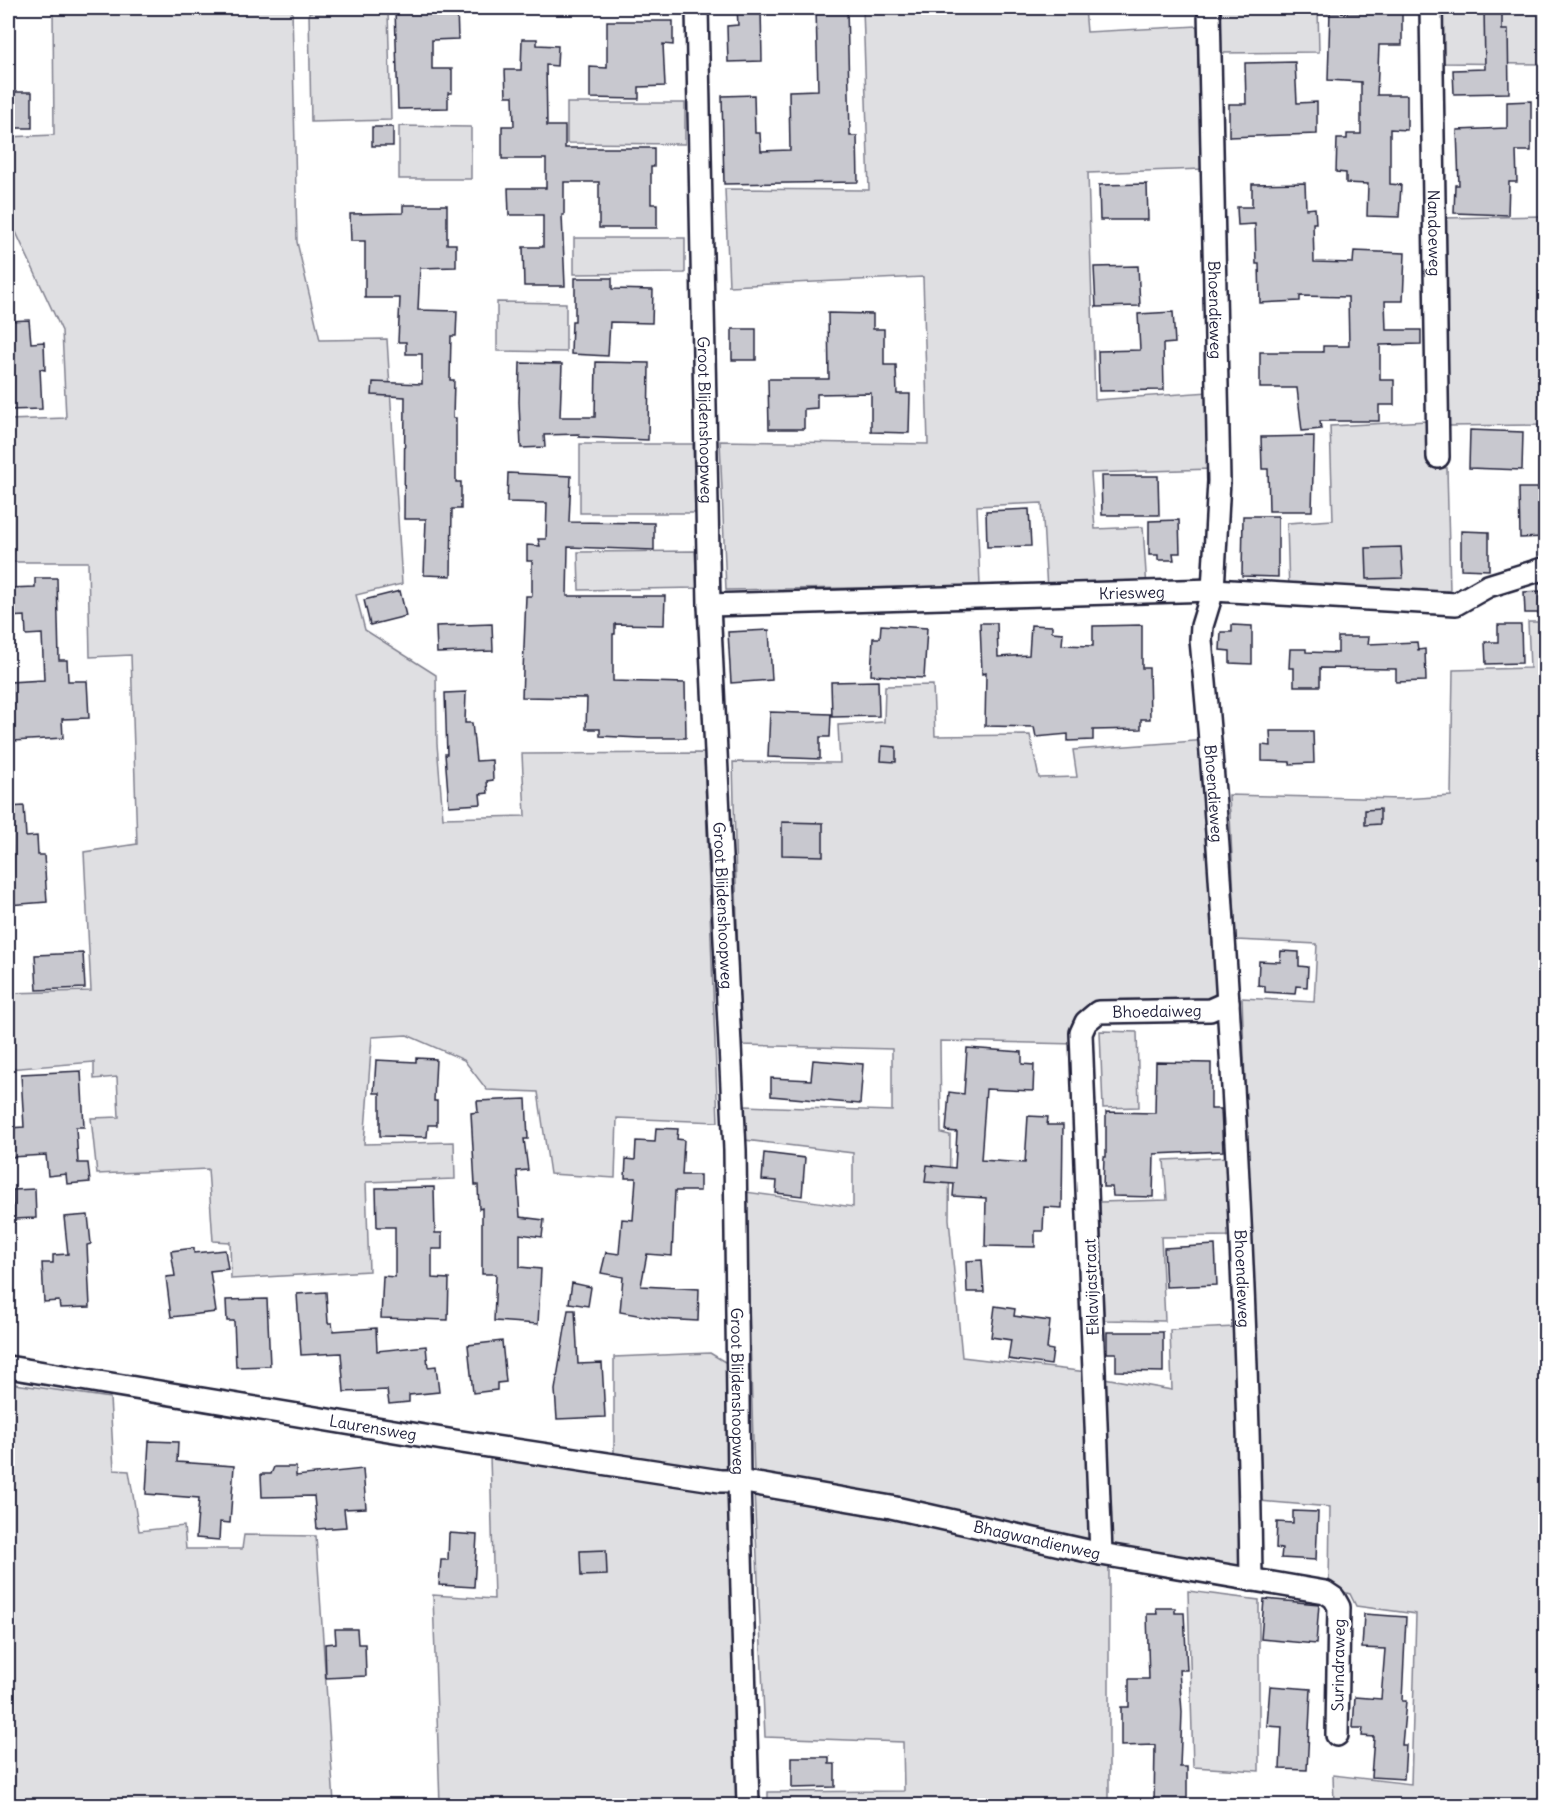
<svg xmlns="http://www.w3.org/2000/svg" width="1553" height="1813" font-family="Delius,sans-serif">
<style>
.green{fill:#dfdfe2;stroke:#80808e;stroke-width:1.5}
.building{fill:#c8c8cf;stroke:#22223b;stroke-width:1.5}
.lines{fill:none;stroke-linecap:round;stroke-linejoin:round}
.street-casing{stroke:#22223b;stroke-width:26}
.street{stroke:#fff;stroke-width:21}
.labels{text-anchor:middle;dominant-baseline:central;stroke-width:6;stroke-linejoin:round;paint-order:stroke}
.street-label{font-size:16px;fill:#22223b;stroke:#fff}
</style>
<rect width="100%" height="100%" fill="#fff"/>
<filter id="ink" filterUnits="userSpaceOnUse"><feTurbulence type="fractalNoise" baseFrequency=".0167" numOctaves="2"/><feDisplacementMap in="SourceGraphic" scale="12" xChannelSelector="R" yChannelSelector="G"/><feConvolveMatrix kernelMatrix="1 2 1 2 8 2 1 2 1" color-interpolation-filters="sRGB"/></filter>
<g filter="url(#ink)">
<g class="green">
<path d="M53 8H292L297 242 320 340 387 339 402 584 356 595 365 630 436 675 437 744 443 818 525 816 522 754 704 753 718 1122 617 1118 615 1178 550 1174 538 1092 487 1090 464 1060 407 1035 372 1037 364 1144 454 1142 455 1179 366 1182 369 1271 231 1279 230 1242 213 1241 208 1169 97 1174 91 1118 119 1117 117 1077 94 1079V1062L8 1069V993L91 991 84 852 137 844 131 655 90 657 88 562H8V420L66 418 62 331 8 215V137L54 135Z"/>
<path d="M863 8H1085L1087 32 1197 26 1202 169 1088 173 1095 400 1209 392 1211 469 1091 473 1095 529 1143 527 1147 589 1047 590 1042 503 977 506 980 586 726 590 720 441 928 444 923 277 729 286 725 189 869 190Z"/>
<path d="M1216 8H1318L1319 52 1218 53Z"/>
<path d="M388 11 391 120 311 122 309 12Z"/>
<path d="M1545 12V64L1442 63 1441 14Z"/>
<path d="M567 103H685V144L567 143Z"/>
<path d="M399 126 471 127V179H399Z"/>
<path d="M1542 216 1545 217V425L1448 426 1442 218Z"/>
<path d="M574 238H685V273L574 274Z"/>
<path d="M497 302 566 303V352L497 351Z"/>
<path d="M1427 421 1430 467 1447 468 1450 591 1289 592 1287 523 1333 520 1330 426Z"/>
<path d="M580 444H693L695 513H580Z"/>
<path d="M695 551 697 588 579 590 578 552Z"/>
<path d="M1528 622H1545V1805H1334L1333 1775 1411 1784 1416 1614 1356 1606 1350 1594 1329 1588 1330 1507 1260 1501 1242 998 1314 1002 1317 944 1236 940 1229 795 1402 799 1451 796 1453 670 1530 668Z"/>
<path d="M933 685 935 736 1030 735 1039 778 1077 777 1073 750 1208 740 1226 1000 1092 1009 1077 1044 940 1041 941 1133 950 1135 949 1219 962 1357 1087 1372 1093 1544 754 1476 746 1192 853 1207V1153L745 1140V1106L892 1111V1049L740 1045 733 762 840 763 838 725 884 722 885 686Z"/>
<path d="M1100 1031 1137 1032 1139 1107 1103 1108Z"/>
<path d="M1230 1157 1231 1236 1161 1237 1165 1321 1104 1320 1100 1202 1167 1200 1164 1160Z"/>
<path d="M1235 1327 1244 1571 1107 1546 1104 1378 1172 1390 1170 1330Z"/>
<path d="M710 1353 730 1365 729 1469 726 1474 614 1456V1357Z"/>
<path d="M8 1383 110 1398 114 1470 129 1471 139 1531 184 1526 186 1549H242L244 1535 316 1536 334 1803 396 1805H8Z"/>
<path d="M490 1456 714 1489 728 1495 731 1508 737 1805H440L433 1595 494 1599Z"/>
<path d="M754 1489 1109 1563V1805H768V1792L904 1791 903 1742 765 1737Z"/>
<path d="M1188 1591 1259 1600V1771L1193 1767Z"/>
</g>
<g class="building">
<path d="M395 8H457L458 39 432 40V69H452V93H448V108L398 109Z"/>
<path d="M737 8H761L762 61 728 62 727 26 738 25Z"/>
<path d="M816 8H847L850 136H857L858 182 724 184 722 96 754 95 755 133H760L761 151 790 150 789 91 818 90Z"/>
<path d="M1484 8H1502V30H1508L1509 93 1454 94 1453 70 1485 69Z"/>
<path d="M1330 12 1402 13V45H1379L1377 95H1407V130L1390 129V184L1401 185 1399 217 1367 216 1368 184 1346 183V173L1336 172 1337 139H1347V134H1361V82L1328 80Z"/>
<path d="M607 21H673V45L663 44 665 86 639 87V99L590 98V67L607 68Z"/>
<path d="M522 39H537V45L558 46 557 66 546 65 547 126H565V148H654V167H651V204H657V228H599V182H564V215H562L565 286H524L523 247H543V215H509L508 188H546V159H502V126H514L513 96H506L505 70H521Z"/>
<path d="M1295 62 1297 103 1317 102V134L1229 137V104H1246L1245 63Z"/>
<rect x="8" y="92" width="24" height="36"/>
<path d="M1531 101V151H1516L1517 182H1509L1508 215 1454 213 1455 185H1459L1457 130 1507 128V102Z"/>
<rect x="372" y="127" width="21" height="19"/>
<path d="M1305 183 1306 209 1315 208 1316 223H1313L1314 262 1353 263 1354 251 1405 253 1403 301H1385L1386 330H1421V344L1380 345V380H1394V405H1379V421H1320L1321 429 1302 431 1297 388H1260V352H1323V346H1349L1348 297 1300 296V301L1260 303 1259 264H1256L1255 224 1238 225 1237 207H1252V184Z"/>
<path d="M1147 184 1148 220H1100L1099 185Z"/>
<path d="M403 205H447V244H456V267L420 268 418 310 457 311 456 336H451L450 380H454L453 418H456V482H461V509H452L451 576 424 575 426 519H404L405 397 372 395 373 382 422 384V354H406V342H398L400 298H365V241H351L350 214 403 213Z"/>
<path d="M1138 266 1140 306 1096 307 1094 267Z"/>
<path d="M575 278H612V289L653 290 652 323 610 322 608 356 571 354 572 321H575Z"/>
<path d="M1173 312 1175 343 1163 344 1164 390 1099 391 1098 351 1140 350 1138 314Z"/>
<path d="M828 313 873 314V329H884V365H896L897 394H910L909 433 871 432V393L817 394V408L804 409V429H769L768 379H829Z"/>
<path d="M29 320 31 343 44 342 45 370 40 369 42 409 8 410V321Z"/>
<rect x="732" y="329" width="24" height="31"/>
<path d="M596 362 649 363 648 440 579 437V434L544 435 545 447 521 448 519 402 520 363 562 364 560 417H595Z"/>
<path d="M1470 430 1523 432 1522 470 1469 468Z"/>
<path d="M1314 436 1312 511H1269L1268 469H1262L1261 437Z"/>
<path d="M508 473 571 476 569 522 654 523V550L568 547 567 596H665L664 625 615 624V634H613V681L685 683 686 738H639L600 736V729H586L587 698 522 697 526 596H532V561H527V545L540 546 538 539H546L547 503 507 502Z"/>
<path d="M1101 476H1158L1159 515H1102Z"/>
<path d="M1519 488H1545V537L1520 538Z"/>
<path d="M1029 509 1031 546 987 547 986 511Z"/>
<path d="M1243 516H1278V577L1242 576Z"/>
<path d="M1179 520 1180 553H1173L1174 560H1158V555H1149V521Z"/>
<path d="M1461 531 1489 532V570L1461 569Z"/>
<path d="M1401 547 1403 578 1367 579 1366 548Z"/>
<path d="M35 578H57L59 660H67L68 681H87L89 718 62 719 63 738 13 741 9 682 44 680 42 634 26 635 25 616 8 617V588L35 587Z"/>
<path d="M400 591 406 616 370 625 364 600Z"/>
<path d="M1540 591V613H1525L1524 592Z"/>
<path d="M980 623H997L998 657 1029 655 1031 625 1052 626V632L1063 633 1062 645 1093 646V626L1142 625V668H1149L1150 719H1141V729L1093 730V740L1068 741V734L1036 737 1034 727 985 726 986 673 982 674Z"/>
<path d="M492 624 493 651 437 653 436 626Z"/>
<path d="M881 625 927 628 924 678 871 675 873 638H880Z"/>
<path d="M1232 625 1252 626V664L1230 663V651L1220 650 1221 632H1232Z"/>
<path d="M1498 625H1521L1522 663 1486 664 1485 642H1498Z"/>
<path d="M769 630 772 680 731 683 728 632Z"/>
<path d="M1338 637H1369L1368 644 1417 642 1418 650 1425 649 1426 681 1396 682V669L1320 668V686H1294V668H1289L1290 649H1306V652L1338 653Z"/>
<path d="M878 681 879 716 832 717 831 682Z"/>
<path d="M466 692 465 723H472L476 761 492 760 493 780 487 781 488 793 480 794 481 804 449 806 445 754H447L445 693Z"/>
<path d="M770 712 831 714 830 737H820V759L768 757Z"/>
<path d="M1270 731H1313L1314 763 1290 764V762L1262 761V745L1271 746Z"/>
<path d="M882 746 896 747V762L881 761Z"/>
<path d="M24 806 26 837 37 836 38 855H44L47 902 8 905V858L12 857 9 807Z"/>
<path d="M1380 809V824L1365 825V810Z"/>
<path d="M782 822 823 823V856L782 855Z"/>
<path d="M1281 951 1299 952V966L1308 967 1307 987 1296 986 1295 994 1265 992V986L1258 985 1259 961 1280 962Z"/>
<path d="M83 953 85 988 37 990 35 955Z"/>
<path d="M967 1048 1022 1052V1064L1034 1065 1033 1091 986 1089 981 1160 1025 1163 1028 1116 1048 1117 1047 1125H1063L1062 1208 1044 1207 1043 1231H1035V1247L985 1246 986 1198 953 1196 954 1184 925 1182 927 1165 955 1168 957 1132 946 1131 949 1092 964 1094Z"/>
<path d="M416 1058 436 1059 434 1101H437V1125H428L427 1137 380 1136V1093H374L376 1060 416 1062Z"/>
<path d="M813 1060 863 1064 860 1104 771 1096V1078L811 1080Z"/>
<path d="M1156 1062 1211 1063V1109H1221L1223 1151 1154 1154 1153 1197 1113 1196 1112 1187H1103L1104 1157H1106V1112L1155 1113Z"/>
<path d="M81 1071 84 1127H76L78 1163H88L90 1182 67 1184 66 1174 48 1176 46 1155 11 1157 9 1128 24 1127 21 1074Z"/>
<path d="M526 1099 528 1139H524L528 1170 517 1171 520 1217 544 1220 542 1237 520 1234V1267L541 1269 538 1324 494 1321 496 1274H482V1208L479 1209 478 1185H475L471 1113 478 1112 477 1101Z"/>
<path d="M656 1128 678 1129 677 1139 684 1140 682 1175H700V1191H675L672 1256 647 1254 641 1286 699 1289 698 1321 660 1319 620 1312 623 1277 601 1273 606 1252 619 1254 622 1219 633 1220 636 1178H625L626 1159 635 1160 636 1141 655 1142Z"/>
<path d="M764 1153 805 1158 802 1196 776 1193 777 1181 762 1180Z"/>
<path d="M434 1187 435 1233H442V1249H432V1278L449 1279 448 1320 381 1318 383 1276 395 1277V1227H377L376 1188Z"/>
<path d="M35 1189 36 1218 14 1219 13 1190Z"/>
<path d="M88 1215 91 1244 87 1245 90 1307 60 1308 59 1301 44 1302 42 1263H53V1255L68 1254 64 1217Z"/>
<path d="M1215 1245 1217 1285 1166 1287 1164 1248Z"/>
<path d="M194 1248V1253L225 1250 228 1269 210 1271 216 1312 171 1317 166 1277 175 1276 171 1251Z"/>
<path d="M982 1260 984 1292H967L966 1261Z"/>
<path d="M572 1283 591 1287 588 1306 569 1303Z"/>
<path d="M326 1292 328 1323H332L333 1331 376 1328 377 1351 426 1346 428 1367 436 1366 439 1392 409 1395V1402L389 1404 387 1390 344 1392 341 1353 301 1355 297 1294Z"/>
<path d="M267 1299 270 1366 236 1367 234 1321H227L226 1300Z"/>
<path d="M995 1306 1015 1309 1014 1316 1050 1321 1047 1349 1053 1350 1051 1365 1008 1359 1011 1340 991 1337Z"/>
<path d="M568 1310H575L578 1364 602 1363 605 1417 557 1419 555 1390Z"/>
<path d="M1107 1332H1163V1372L1116 1371V1353H1107Z"/>
<path d="M502 1341 506 1382 497 1383V1390L473 1393 468 1345Z"/>
<path d="M149 1441 178 1442 177 1462 234 1466 230 1523 220 1522 219 1540 196 1538 199 1498 146 1494Z"/>
<path d="M274 1467H296V1476L363 1469 366 1508 344 1509 346 1527 317 1529 314 1496 262 1497 261 1474H271Z"/>
<path d="M1293 1511 1318 1512 1316 1560 1281 1558 1282 1549 1276 1548 1277 1522 1293 1523Z"/>
<path d="M449 1533 477 1535 474 1587 439 1585 441 1560H448Z"/>
<path d="M606 1550 607 1575 581 1576 580 1551Z"/>
<path d="M1264 1599 1319 1604 1316 1644 1261 1639Z"/>
<path d="M1156 1608H1175V1613H1184L1187 1670H1179L1182 1712 1180 1767H1187V1806H1154L1155 1745 1121 1746V1707H1129V1679H1149L1147 1614H1157Z"/>
<path d="M1364 1614 1406 1617 1402 1701H1406L1402 1745H1406L1404 1779 1371 1777 1374 1737 1362 1736 1363 1728H1353L1355 1697 1381 1699 1385 1649 1362 1648Z"/>
<path d="M335 1629H357L358 1644H365L366 1676 326 1678 325 1644 336 1643Z"/>
<path d="M1270 1686 1311 1689 1307 1770 1280 1769 1282 1727 1267 1726Z"/>
<path d="M792 1757H829V1764H835V1787L792 1788Z"/>
</g>
<g class="lines">
<defs>
<g id="street">
<path id="s1" d="M697 8 709 605 735 1150 739 1481 748 1806"/>
<path id="s2" d="M1209 8 1219 481 1213 590 1202 626 1201 640C1214 772 1222 904 1230 1036 1241 1218 1249 1399 1251 1580"/>
<path id="s3" d="M1431 8 1438 457"/>
<path id="s4" d="M709 605 1213 590 1456 604 1488 586 1546 568"/>
<path id="s5" d="M8 1367 455 1441 720 1481H739L891 1507 1101 1554 1325 1592 1334 1598 1339 1607 1337 1735"/>
<path id="s6" d="M1101 1554 1081 1033 1086 1022 1098 1012 1210 1010 1228 1002"/>
</g>
</defs>
<use href="#street" class="street-casing"/>
<use href="#street" class="street"/>
</g>
</g>
<g class="labels">
<g class="street-label">
<text stroke="none"><textPath href="#s3" startOffset="225">Nandoeweg</textPath></text>
<text stroke="none"><textPath href="#s2" startOffset="302">Bhoendieweg</textPath></text>
<text stroke="none"><textPath href="#s1" startOffset="412">Groot Blijdenshoopweg</textPath></text>
<text stroke="none"><textPath href="#s4" startOffset="423">Kriesweg</textPath></text>
<text stroke="none"><textPath href="#s2" startOffset="788">Bhoendieweg</textPath></text>
<text stroke="none"><textPath href="#s1" startOffset="898">Groot Blijdenshoopweg</textPath></text>
<text stroke="none"><textPath href="#s6" startOffset="608">Bhoedaiweg</textPath></text>
<text stroke="none"><textPath href="#s2" startOffset="1274">Bhoendieweg</textPath></text>
<text transform="translate(1091 1287) rotate(-92)">Eklavijastraat</text>
<text stroke="none"><textPath href="#s1" startOffset="1384">Groot Blijdenshoopweg</textPath></text>
<text stroke="none"><textPath href="#s5" startOffset="370">Laurensweg</textPath></text>
<text stroke="none"><textPath href="#s5" startOffset="1044">Bhagwandienweg</textPath></text>
<text transform="translate(1338 1665) rotate(-89)">Surindraweg</text>
</g>
</g>
<rect width="1553" height="1813" fill="none" stroke="#fff" stroke-width="30"/>
<rect x="15" y="15" width="1523" height="1783" fill="none" stroke="#22223b" stroke-width="2" filter="url(#ink)"/>
</svg>
